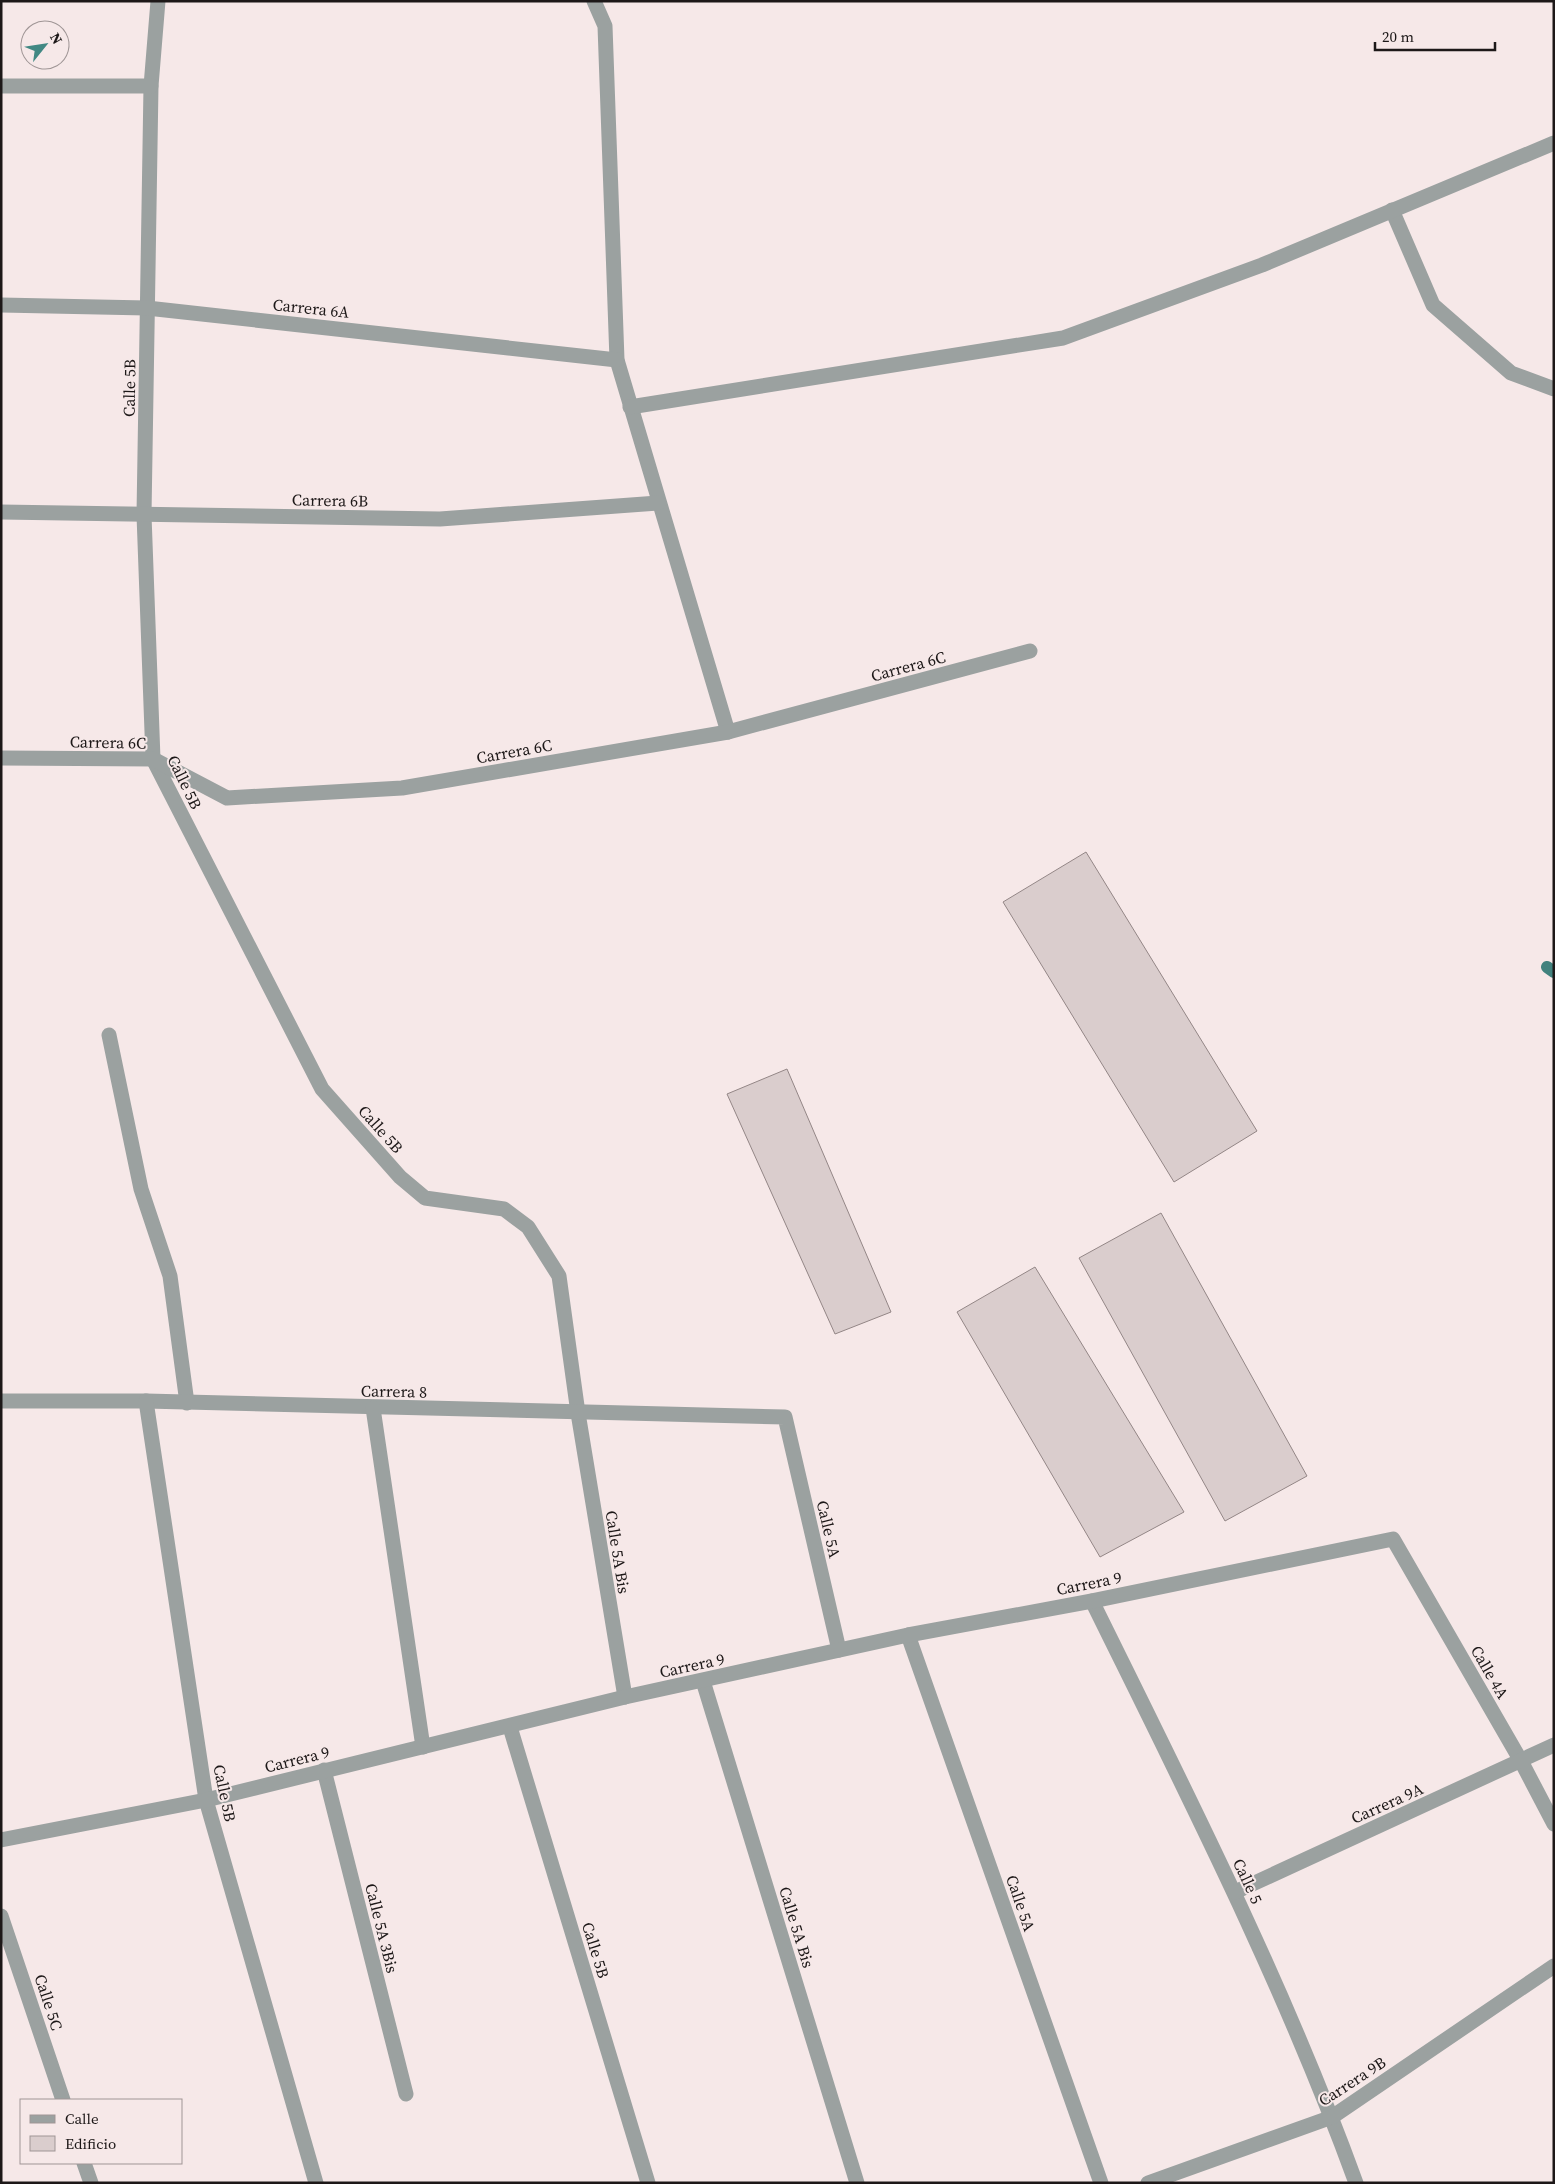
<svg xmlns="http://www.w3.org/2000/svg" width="1555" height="2184" font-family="'Source Serif 4',serif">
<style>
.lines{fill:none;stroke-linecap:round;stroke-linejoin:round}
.stream{stroke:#42827e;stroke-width:12}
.building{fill:#dacdcd;stroke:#938686}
.street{stroke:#9ba1a0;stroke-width:15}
.labels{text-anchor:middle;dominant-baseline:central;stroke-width:4;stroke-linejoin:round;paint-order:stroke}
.street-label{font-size:16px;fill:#1d1818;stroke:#f6e8e8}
</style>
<rect width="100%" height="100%" fill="#f6e8e8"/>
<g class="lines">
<path class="stream" d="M1547 967 1554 972"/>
</g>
<g class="building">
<path d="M1086 852 1257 1131 1174 1182 1003 902Z"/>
<path d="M787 1069 891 1312 835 1334 727 1094Z"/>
<path d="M1161 1213 1307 1476 1225 1521 1079 1258Z"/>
<path d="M1035 1267 1184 1512 1100 1557 957 1312Z"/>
</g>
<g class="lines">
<g class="street">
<path d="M158 1 151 86 144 515 153 759 322 1089 400 1177 425 1198 504 1209 528 1227 559 1276 578 1413 625 1697"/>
<path d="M594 1 605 26 617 360 728 732"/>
<path d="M1 86H151"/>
<path d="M1392 210 1433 305 1511 373 1554 389"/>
<path d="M1 305 147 308 617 360"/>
<path d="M630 407 1063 338 1262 265 1554 143"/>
<path d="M1 512 440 519 658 503"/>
<path d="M1 758 153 759 227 798 402 788 728 732 1030 651"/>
<path d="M109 1035 141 1189 170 1276 187 1403"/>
<path d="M1 1401H146L785 1417 839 1650"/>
<path d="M146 1401 206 1800 316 2183"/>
<path d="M373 1408 423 1747"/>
<path d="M1092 1601C1186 1792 1283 1982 1356 2183"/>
<path d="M908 1635 1101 2183"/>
<path d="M703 1681 857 2183"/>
<path d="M510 1727 648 2183"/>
<path d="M324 1770 406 2094"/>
<path d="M1 1840 206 1800 625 1697 908 1635 1092 1601 1393 1539 1521 1761 1554 1824"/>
<path d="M1235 1892 1554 1745"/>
<path d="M1 1916 63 2100"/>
<path d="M84 2163 91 2183"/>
<path d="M1148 2183 1332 2117 1554 1966"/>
</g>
</g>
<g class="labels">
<g class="street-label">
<text transform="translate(311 308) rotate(6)">Carrera 6A</text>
<text transform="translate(129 388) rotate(-89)">Calle 5B</text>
<text transform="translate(330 500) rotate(1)">Carrera 6B</text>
<text transform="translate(908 666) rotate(-15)">Carrera 6C</text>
<text transform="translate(108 742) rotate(1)">Carrera 6C</text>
<text transform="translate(514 751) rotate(-10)">Carrera 6C</text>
<text transform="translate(185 782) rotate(64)">Calle 5B</text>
<text transform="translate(381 1129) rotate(48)">Calle 5B</text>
<text transform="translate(394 1391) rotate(1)">Carrera 8</text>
<text transform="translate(829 1529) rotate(77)">Calle 5A</text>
<text transform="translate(618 1552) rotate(81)">Calle 5A Bis</text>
<text transform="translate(1089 1583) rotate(-11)">Carrera 9</text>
<text transform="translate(692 1665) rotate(-12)">Carrera 9</text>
<text transform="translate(1490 1672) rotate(60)">Calle 4A</text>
<text transform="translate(297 1759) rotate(-14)">Carrera 9</text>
<text transform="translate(225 1793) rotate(78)">Calle 5B</text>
<text transform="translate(1387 1803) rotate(-24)">Carrera 9A</text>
<text transform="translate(1248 1881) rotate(65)">Calle 5</text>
<text transform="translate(1021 1903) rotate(71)">Calle 5A</text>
<text transform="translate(797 1927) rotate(73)">Calle 5A Bis</text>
<text transform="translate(382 1928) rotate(76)">Calle 5A 3Bis</text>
<text transform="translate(596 1950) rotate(73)">Calle 5B</text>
<text transform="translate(49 2002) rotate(72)">Calle 5C</text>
<text transform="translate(1352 2081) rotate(-33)">Carrera 9B</text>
</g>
</g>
<rect width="1555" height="2184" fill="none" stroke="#1d1818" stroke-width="5"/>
<rect x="20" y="2099" width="162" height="65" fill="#f6e8e8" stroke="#9f9595"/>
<rect x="30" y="2115" width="25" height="8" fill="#9ba1a0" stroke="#9f9595"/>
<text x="65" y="2124" font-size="15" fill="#1d1818">Calle</text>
<rect x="30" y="2136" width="25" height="15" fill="#dacdcd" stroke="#9f9595"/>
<text x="65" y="2149" font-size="15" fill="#1d1818">Edificio</text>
<g transform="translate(45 45) rotate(60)"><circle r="24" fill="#f6e8e8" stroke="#9f9595"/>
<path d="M0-4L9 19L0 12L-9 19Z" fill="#418883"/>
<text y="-8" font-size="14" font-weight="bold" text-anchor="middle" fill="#1d1818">N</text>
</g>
<path d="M1375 42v8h120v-8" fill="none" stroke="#1d1818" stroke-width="2.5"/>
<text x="1382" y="42" font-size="15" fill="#1d1818" stroke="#f6e8e8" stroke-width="4" paint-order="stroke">20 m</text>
</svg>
